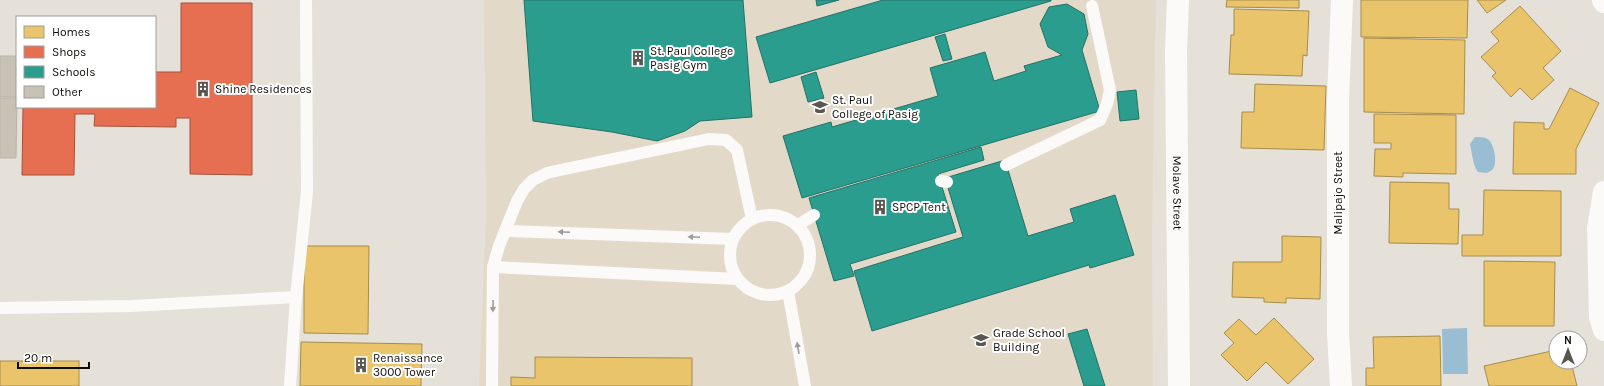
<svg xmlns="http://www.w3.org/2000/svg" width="1604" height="386" font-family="Karla,sans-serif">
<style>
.built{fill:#e2d9c9}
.water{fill:#99bdd2}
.homes{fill:#e9c46a;stroke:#a78d4c}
.shops{fill:#e76f51;stroke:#a6513b}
.schools{fill:#2a9d8f;stroke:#227266}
.building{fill:#c8c2b4;stroke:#b8b5ae}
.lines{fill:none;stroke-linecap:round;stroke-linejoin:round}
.lane{stroke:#fbfaf9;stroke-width:12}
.street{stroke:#fbfaf9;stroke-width:22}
.oneway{fill:#9c9b98}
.labels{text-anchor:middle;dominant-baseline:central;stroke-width:4;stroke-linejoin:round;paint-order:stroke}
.poi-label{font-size:12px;fill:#0e0c07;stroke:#fff;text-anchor:start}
.street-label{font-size:12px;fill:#0e0c07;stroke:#fff}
</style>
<rect width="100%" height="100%" fill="#e5e1d9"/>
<path class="built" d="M484 0H1156L1152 234 1153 386H479L486 214Z"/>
<g class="water">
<path d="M1475 137C1479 137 1484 137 1488 139 1494 144 1497 160 1494 167 1493 170 1490 171 1487 173L1478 172C1473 166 1472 153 1470 144Z"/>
<path d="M1467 328 1468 374H1443L1442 329Z"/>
</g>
<g class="homes">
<path d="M1227 0H1299V8L1226 7Z"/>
<path d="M1361 0H1468L1467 38 1361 37Z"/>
<path d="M1477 0H1506L1487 13Z"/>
<path d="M1520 6 1561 51 1543 68 1554 80 1532 100 1520 88 1511 97 1492 76 1496 73 1481 57 1499 41 1491 32Z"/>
<path d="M1234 9 1309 11 1307 56 1303 55 1302 76 1229 74 1231 35H1234Z"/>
<path d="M1364 38 1465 40 1464 114 1364 112Z"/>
<path d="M1255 84 1326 86 1324 150 1241 148 1242 112H1254Z"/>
<path d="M1570 88 1599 103 1576 149V174H1513L1514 122 1544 123V129H1549Z"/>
<path d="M1374 114 1456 115V174L1403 173V177L1374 176 1375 149H1391V143H1374Z"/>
<path d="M1390 182 1449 183V209H1459L1458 244 1389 243Z"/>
<path d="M1484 190 1561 191V256H1462V235H1483Z"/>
<path d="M1282 236 1321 237 1320 299 1286 298V303L1264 302V298L1232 297 1233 262H1282Z"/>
<path d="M304 246H369L368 334 304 333Z"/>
<path d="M1484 261 1555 262 1554 326H1484Z"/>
<path d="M1274 318 1314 359 1288 384 1266 362 1247 381 1221 355 1234 343 1224 333 1239 319 1256 335Z"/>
<path d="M1440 336 1441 386H1366V368H1374L1373 337Z"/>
<path d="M301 342 422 344 421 386H300Z"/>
<path d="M1556 350V362H1571L1577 386H1489L1484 366Z"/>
<path d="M535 357 692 358V386H511V377L535 378Z"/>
<rect x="0" y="361" width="79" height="25"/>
</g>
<path class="shops" d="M181 3H252V175L190 174V118H176V127L94 126 95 114H75L74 175H22L23 107H155V72H181Z"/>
<g class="schools">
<path d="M524 0H743L752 117 700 121 685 131 657 141 612 132 533 121Z"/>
<path d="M816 0H839L817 6Z"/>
<path d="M883 0H1051V1L770 83 756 37Z"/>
<path d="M1067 4 1084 14 1088 34 1082 50 1100 111 802 198 783 136 831 122 832 127 938 96 930 68 985 52 994 81 1026 71 1024 66 1062 55 1048 47 1040 24 1049 7Z"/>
<path d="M945 34 952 59 943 61 935 37Z"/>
<path d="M816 72 824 98 808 102 801 77Z"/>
<path d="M1136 90 1139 119 1120 121 1117 92Z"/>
<path d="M981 147 984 160 938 174 956 232 850 264 854 276 834 281 809 198Z"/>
<path d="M1005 160 1028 236 1074 222 1070 209 1115 195 1134 255 1090 268 1089 265 872 331 854 271 963 237 945 178Z"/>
<path d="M1087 329 1105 386H1084L1068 334Z"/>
</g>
<g class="building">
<rect x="0" y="56" width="17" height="41"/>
<path d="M0 98H17L16 158H0Z"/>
</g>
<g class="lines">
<g class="lane">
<path d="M1006 165 1100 120 1107 104 1110 90 1092 6"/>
<path d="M941 181 947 182"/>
<circle cx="770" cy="255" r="40"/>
<path d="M798 225 814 215"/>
<path d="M505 231 733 239"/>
<path d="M493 267 737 279"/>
<path d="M788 291 805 386"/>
<path d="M0 308 131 306 296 297"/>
<path d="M290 386 296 297 307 192 306 0"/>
<path d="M492 386 493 267 499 246 517 201 524 189 533 180 547 173 565 169 709 139 726 140 737 150 752 219"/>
</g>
<g class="street">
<path id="s1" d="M1178 0 1176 50 1179 386"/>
<path d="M1603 0 1604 2"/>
<path d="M1604 192 1598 228 1600 317 1604 330"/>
<path d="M1341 386 1338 333V100L1342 0"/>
</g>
</g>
<defs><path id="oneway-solid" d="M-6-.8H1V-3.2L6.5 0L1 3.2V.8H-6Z"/></defs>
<g class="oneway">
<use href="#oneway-solid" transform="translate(564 232) rotate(-178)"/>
<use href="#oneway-solid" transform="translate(694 237) rotate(-178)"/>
<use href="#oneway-solid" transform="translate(493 306) rotate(91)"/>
<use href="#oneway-solid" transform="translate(798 348) rotate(-100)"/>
</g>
<defs>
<symbol id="building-bare" viewBox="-9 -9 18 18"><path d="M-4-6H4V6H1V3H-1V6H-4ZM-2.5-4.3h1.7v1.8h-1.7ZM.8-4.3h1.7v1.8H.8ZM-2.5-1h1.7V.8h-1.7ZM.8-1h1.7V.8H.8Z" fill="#595750" stroke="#fff" stroke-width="2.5" paint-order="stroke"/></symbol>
<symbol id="university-bare" viewBox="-9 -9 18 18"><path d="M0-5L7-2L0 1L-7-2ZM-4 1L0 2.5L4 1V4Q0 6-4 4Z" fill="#595750" stroke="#fff" stroke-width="2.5" paint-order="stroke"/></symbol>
<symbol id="school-bare" viewBox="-9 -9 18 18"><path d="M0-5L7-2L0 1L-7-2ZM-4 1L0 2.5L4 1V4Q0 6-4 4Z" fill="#595750" stroke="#fff" stroke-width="2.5" paint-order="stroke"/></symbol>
</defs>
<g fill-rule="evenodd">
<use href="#building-bare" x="627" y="47" width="22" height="22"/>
<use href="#building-bare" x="192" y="78" width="22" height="22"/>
<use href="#university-bare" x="809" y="96" width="22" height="22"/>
<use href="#building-bare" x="869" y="196" width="22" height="22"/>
<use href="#school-bare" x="970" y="329" width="22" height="22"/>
<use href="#building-bare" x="350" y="354" width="22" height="22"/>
</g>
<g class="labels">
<g class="poi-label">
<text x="650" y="51">St. Paul College<tspan x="650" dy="14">Pasig Gym</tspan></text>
<text x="215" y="89">Shine Residences</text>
<text x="832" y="100">St. Paul<tspan x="832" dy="14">College of Pasig</tspan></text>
<text x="892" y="207">SPCP Tent</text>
<text x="993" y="333">Grade School<tspan x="993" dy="14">Building</tspan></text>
<text x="373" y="358">Renaissance<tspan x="373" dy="14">3000 Tower</tspan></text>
</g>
<g class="street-label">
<text stroke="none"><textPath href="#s1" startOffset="193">Molave Street</textPath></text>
<text transform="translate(1338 193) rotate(-90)">Malipajo Street</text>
</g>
</g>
<rect x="16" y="16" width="140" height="92" fill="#ffffff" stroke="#9f9e9c"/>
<rect x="24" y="26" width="20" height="12" fill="#e9c46a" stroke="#9f9e9c"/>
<text x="52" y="36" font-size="12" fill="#0e0c07">Homes</text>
<rect x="24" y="46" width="20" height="12" fill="#e76f51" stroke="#9f9e9c"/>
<text x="52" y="56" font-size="12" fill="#0e0c07">Shops</text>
<rect x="24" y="66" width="20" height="12" fill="#2a9d8f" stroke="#9f9e9c"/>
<text x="52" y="76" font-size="12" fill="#0e0c07">Schools</text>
<rect x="24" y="86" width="20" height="12" fill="#c8c2b4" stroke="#9f9e9c"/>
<text x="52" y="96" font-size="12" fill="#0e0c07">Other</text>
<g transform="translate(1568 350)"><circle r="19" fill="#ffffff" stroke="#9f9e9c"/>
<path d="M0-3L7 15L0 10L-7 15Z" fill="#595750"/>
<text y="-6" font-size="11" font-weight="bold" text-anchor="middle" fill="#0e0c07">N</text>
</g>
<path d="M18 362v6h71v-6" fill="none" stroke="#0e0c07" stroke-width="2"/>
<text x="24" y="362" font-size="12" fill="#0e0c07" stroke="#ffffff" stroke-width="3" paint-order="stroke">20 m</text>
</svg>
